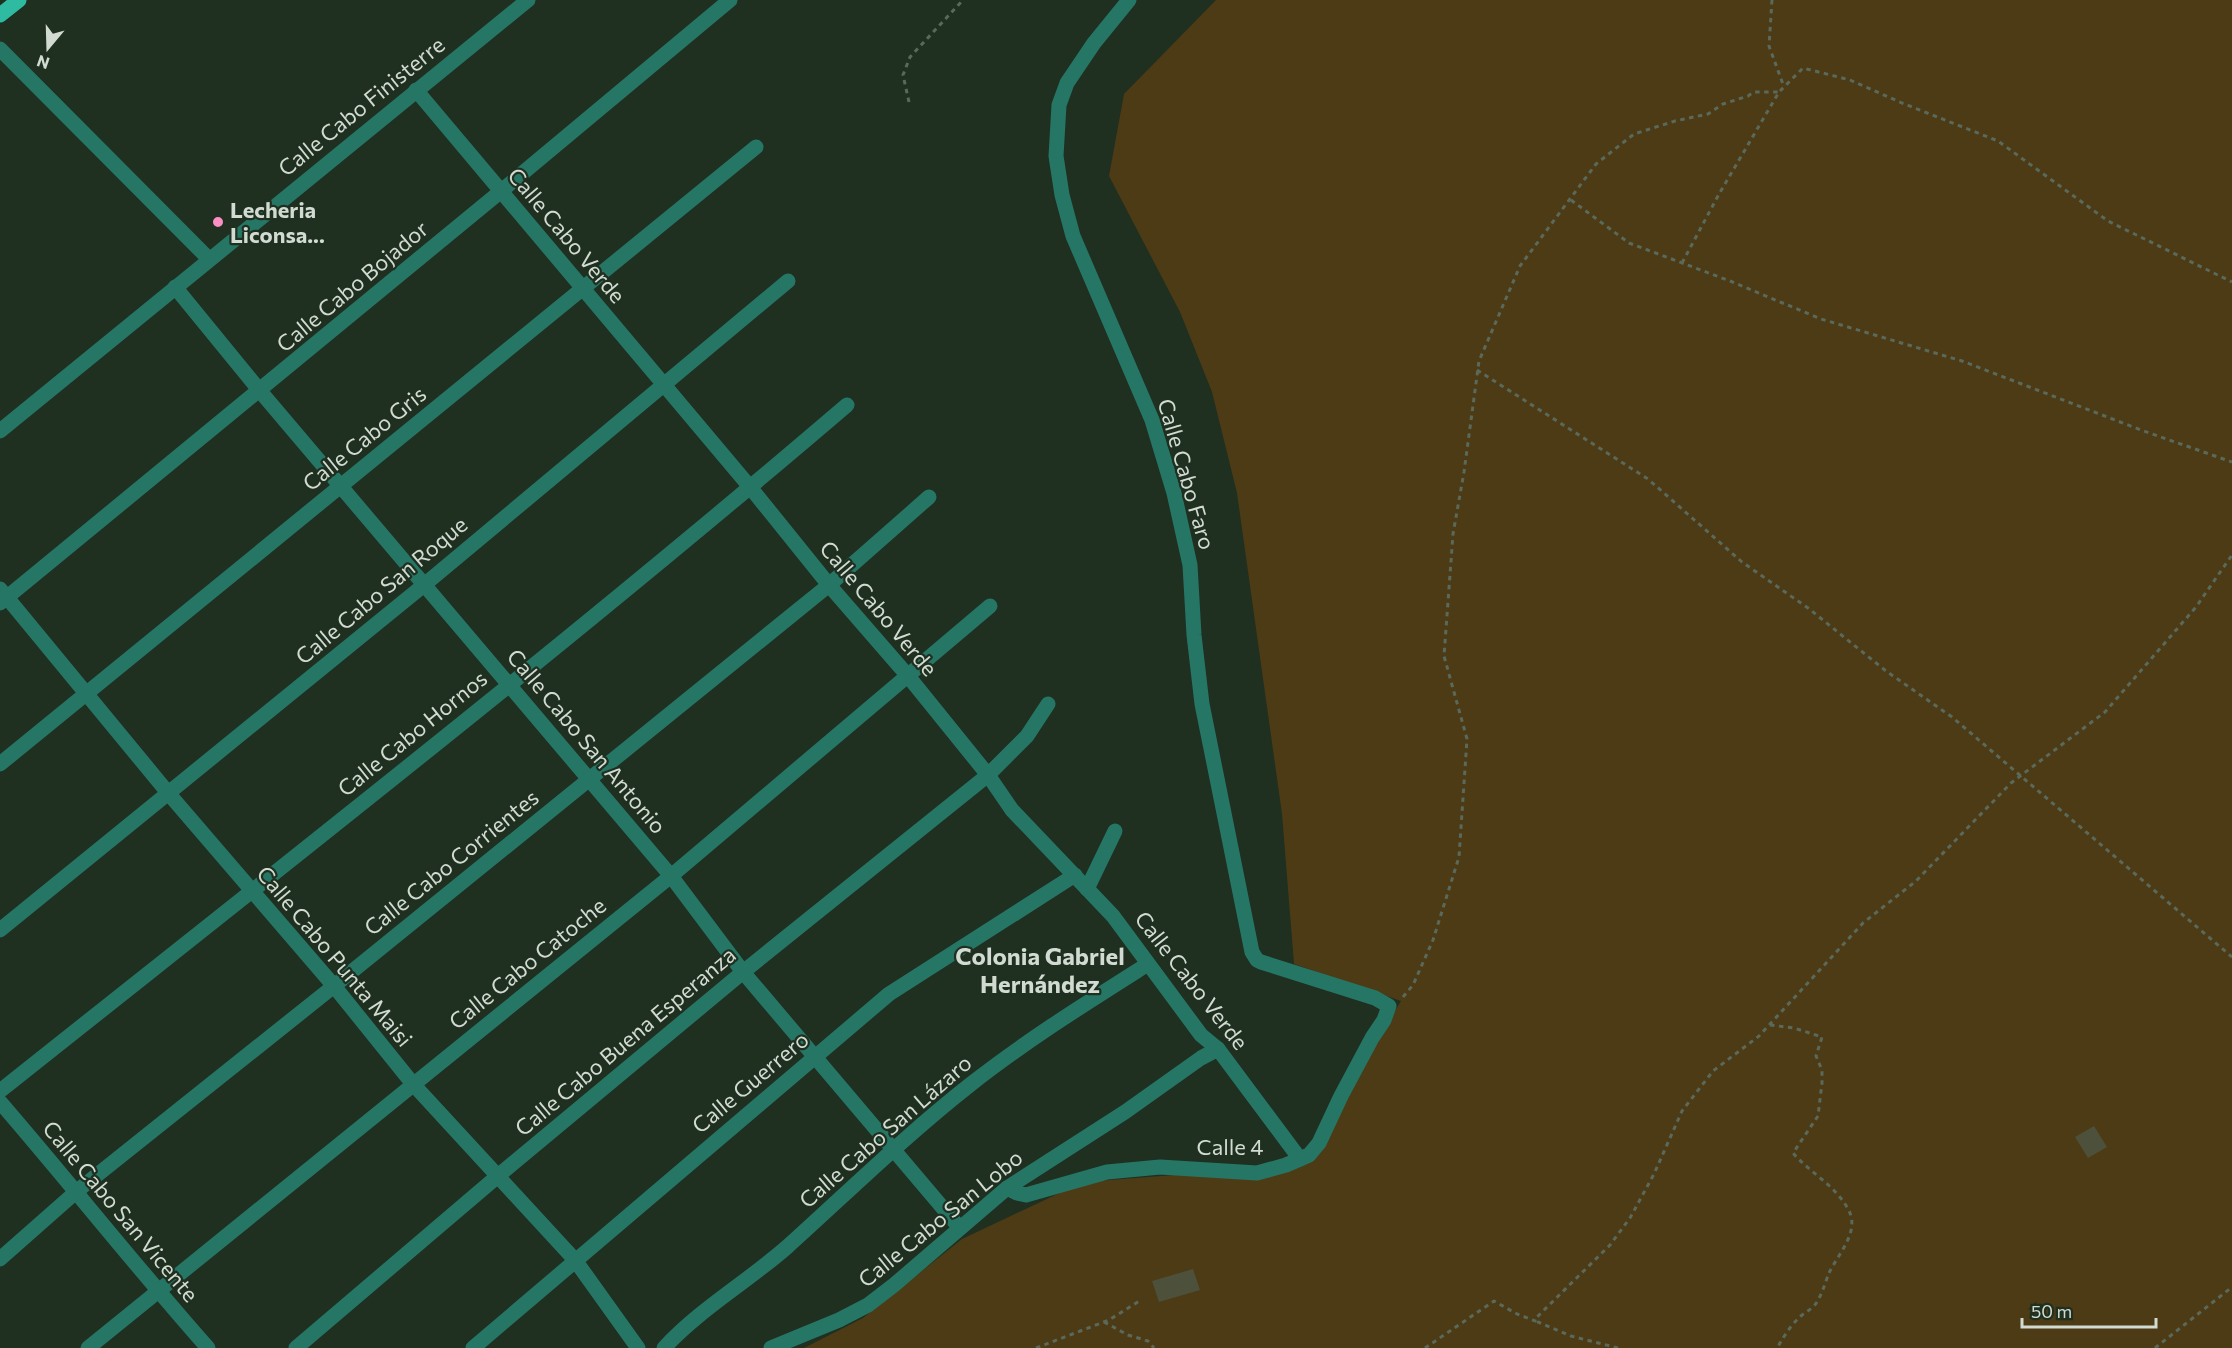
<svg xmlns="http://www.w3.org/2000/svg" width="2232" height="1348" font-family="Commissioner,sans-serif">
<style>
.green{fill:#4c3b15}
.building{fill:#4d503b}
.lines{fill:none;stroke-linecap:round;stroke-linejoin:round}
.path{stroke:#5b695b;stroke-width:3;stroke-dasharray:4.5 4.5;stroke-linecap:butt}
.minor{stroke:#267666;stroke-width:15}
.major{stroke:#2ebba2;stroke-width:15}
.poi-dot{fill:#fb8fc3;stroke:#1f2f20;stroke-width:2}
.labels{text-anchor:middle;dominant-baseline:central;stroke-width:4.5;stroke-linejoin:round;paint-order:stroke}
.street-label{font-size:22px;fill:#d1dbd1;stroke:#1f2f20}
.poi-label{font-size:22px;font-weight:bold;fill:#d1dbd1;stroke:#1f2f20;text-anchor:start}
.neighbourhood-label{font-size:24px;font-weight:bold;fill:#d1dbd1;stroke:#1f2f20}
</style>
<rect width="100%" height="100%" fill="#1f2f20"/>
<path class="green" d="M1216 0H2232V1348H804L863 1318 962 1239 1083 1182 1304 1165 1401 1001 1294 964 1282 814 1237 493 1212 392 1180 312 1109 176 1124 94Z"/>
<g class="building">
<path d="M2094 1126 2107 1147 2088 1158 2075 1137Z"/>
<path d="M1193 1269 1200 1290 1159 1302 1152 1281Z"/>
</g>
<g class="lines">
<g class="path">
<path d="M1772 0 1769 46 1784 87"/>
<path d="M909 102 903 75 910 57 963 0"/>
<path d="M1571 200 1629 243 1730 281 1821 319 1962 361 2141 430 2232 462"/>
<path d="M1682 263 1719 194 1779 92 1803 68 1850 80 1902 103 1998 141 2108 221 2232 282"/>
<path d="M1477 370 1648 479 1742 562 1808 608 1886 671 1952 717 2232 957"/>
<path d="M1403 997 1413 985 1433 940 1459 857 1467 739 1444 656 1453 534 1464 472 1479 361 1520 266 1596 164 1634 134 1675 121 1708 114 1723 104 1748 96 1754 92H1779"/>
<path d="M1770 1025 1794 1028 1822 1037 1816 1056 1822 1070V1083L1818 1116 1793 1153C1810 1173 1835 1185 1848 1209 1861 1231 1838 1254 1829 1273 1825 1283 1821 1298 1814 1306 1809 1311 1803 1313 1799 1318 1790 1326 1783 1338 1777 1348"/>
<path d="M1104 1322 1128 1335 1148 1341 1154 1348"/>
<path d="M1036 1348 1109 1320 1141 1300"/>
<path d="M1425 1348 1494 1301 1517 1314 1538 1322"/>
<path d="M1618 1348 1571 1336 1538 1322 1537 1317 1610 1245 1630 1218 1654 1174 1682 1111 1713 1071 1759 1036 1863 923 1916 881 2011 783 2105 712 2196 607 2232 555"/>
<path d="M2155 1348 2232 1287"/>
</g>
<g class="minor">
<path d="M0 49 209 259"/>
<path d="M416 90 750 487 829 585 908 676 988 775 1012 810 1113 916 1201 1035 1218 1049 1300 1159"/>
<path d="M175 287 260 391 671 876 743 972 959 1227"/>
<path d="M0 431 528 0"/>
<path d="M0 589 169 794 334 986 413 1084 575 1260 638 1348"/>
<path d="M0 603 500 192 730 0"/>
<path d="M0 764 756 147"/>
<path d="M1087 889 1115 831"/>
<path d="M0 930 424 585 788 281"/>
<path d="M0 1091C284 865 571 641 847 405"/>
<path d="M0 1102C70 1183 137 1268 208 1348"/>
<path d="M1007 1188 1017 1193 1026 1195 1107 1172 1160 1167 1257 1173 1286 1165 1309 1155 1319 1143 1341 1096 1372 1038 1384 1020 1389 1006 1375 998 1261 962 1257 960 1252 952 1202 704 1194 635 1190 565 1174 493 1152 420 1073 236 1062 195 1056 156 1059 105 1067 83 1094 43 1129 0"/>
<path d="M0 1259 77 1191 334 986 829 585 929 497"/>
<path d="M88 1348 671 876 990 606"/>
<path d="M296 1348 499 1175 743 972 988 775 1027 736 1048 704"/>
<path d="M473 1348 889 994 1075 875"/>
<path d="M664 1348C700 1309 747 1282 787 1247 848 1192 906 1135 971 1084 1027 1040 1088 1002 1148 964"/>
<path d="M771 1348 839 1320 868 1305 894 1285 1007 1188 1125 1112 1201 1058 1218 1049"/>
</g>
<path class="major" d="M0 15 19 0"/>
</g>
<circle class="poi-dot" cx="218" cy="222" r="6"/>
<g class="labels">
<g class="street-label">
<text transform="translate(361 106) rotate(-39)">Calle Cabo Finisterre</text>
<text transform="translate(567 235) rotate(50)">Calle Cabo Verde</text>
<text transform="translate(352 286) rotate(-40)">Calle Cabo Bojador</text>
<text transform="translate(364 438) rotate(-39)">Calle Cabo Gris</text>
<text transform="translate(1187 474) rotate(74)">Calle Cabo Faro</text>
<text transform="translate(381 590) rotate(-40)">Calle Cabo San Roque</text>
<text transform="translate(879 608) rotate(50)">Calle Cabo Verde</text>
<text transform="translate(412 733) rotate(-39)">Calle Cabo Hornos</text>
<text transform="translate(587 741) rotate(50)">Calle Cabo San Antonio</text>
<text transform="translate(451 862) rotate(-39)">Calle Cabo Corrientes</text>
<text transform="translate(335 956) rotate(50)">Calle Cabo Punta Maisi</text>
<text transform="translate(527 963) rotate(-39)">Calle Cabo Catoche</text>
<text transform="translate(1192 980) rotate(52)">Calle Cabo Verde</text>
<text transform="translate(625 1041) rotate(-40)">Calle Cabo Buena Esperanza</text>
<text transform="translate(750 1082) rotate(-40)">Calle Guerrero</text>
<text transform="translate(885 1131) rotate(-41)">Calle Cabo San Lázaro</text>
<text x="1230" y="1146">Calle 4</text>
<text transform="translate(121 1211) rotate(50)">Calle Cabo San Vicente</text>
<text transform="translate(940 1218) rotate(-39)">Calle Cabo San Lobo</text>
</g>
<g class="poi-label">
<text x="230" y="209">Lecheria<tspan x="230" dy="25">Liconsa...</tspan></text>
</g>
<g class="neighbourhood-label">
<text x="1040" y="955">Colonia Gabriel<tspan x="1040" dy="28">Hernández</tspan></text>
</g>
</g>
<g transform="translate(48 48) rotate(199)" stroke="#1f2f20" stroke-width="4.5" paint-order="stroke">
<path d="M0-4.5L10 22L0 15L-10 22Z" fill="#d1dbd1"/>
<text y="-9" font-size="16" font-weight="bold" text-anchor="middle" fill="#d1dbd1">N</text>
</g>
<path d="M2022 1318v9h134v-9" fill="none" stroke="#d1dbd1" stroke-width="3"/>
<text x="2031" y="1318" font-size="18" fill="#d1dbd1" stroke="#1f2f20" stroke-width="4.5" paint-order="stroke">50 m</text>
</svg>
